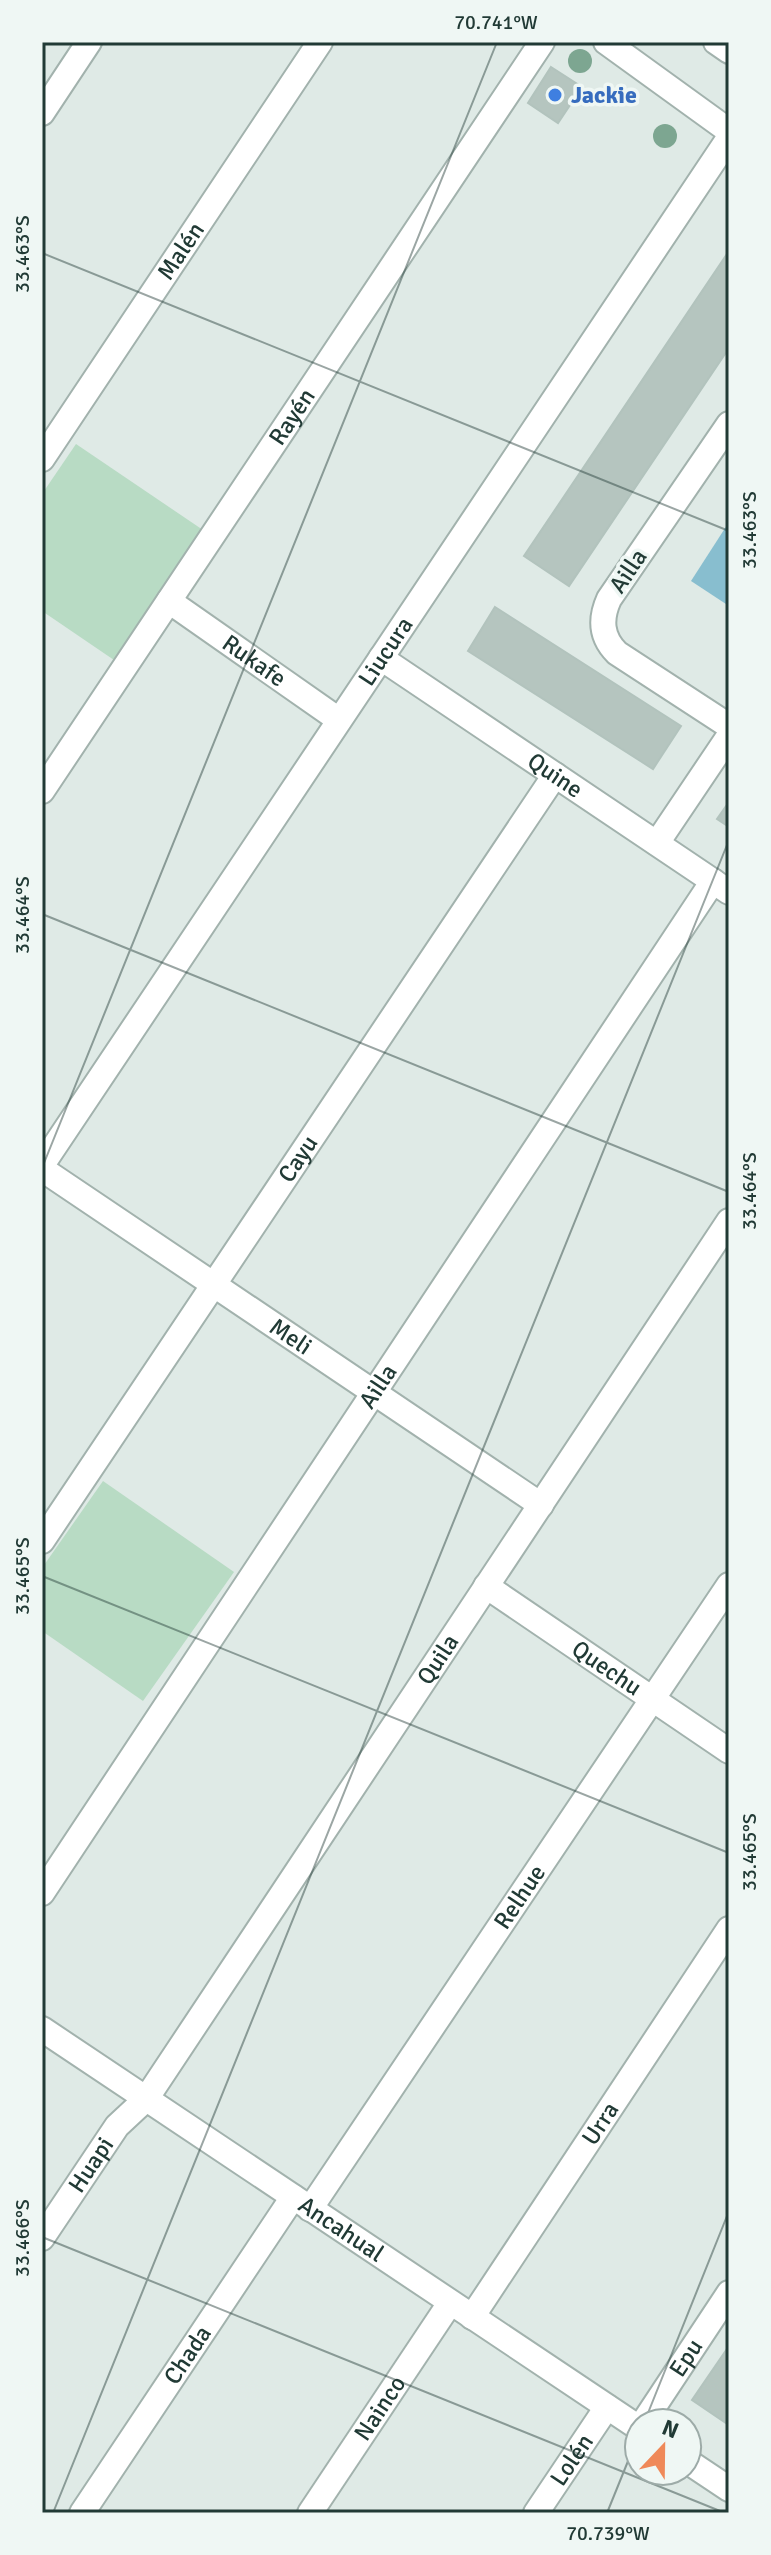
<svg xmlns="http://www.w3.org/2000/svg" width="771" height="2555" font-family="Signika,sans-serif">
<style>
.green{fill:#b8dbc4}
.water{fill:#88becf}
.building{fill:#b5c5bf;stroke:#b2c3bd;stroke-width:2}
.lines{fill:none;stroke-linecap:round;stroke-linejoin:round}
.minor-casing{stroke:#a2b2ad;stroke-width:28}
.minor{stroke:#fff;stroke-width:24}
.tree{fill:#7da691}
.ticks{fill:none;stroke:#213a35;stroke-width:2;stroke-opacity:0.45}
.shop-dot{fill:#3f7fe0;stroke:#eff7f4;stroke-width:3}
.labels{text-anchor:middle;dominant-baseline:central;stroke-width:7;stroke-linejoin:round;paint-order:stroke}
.shop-label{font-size:24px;font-weight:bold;fill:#366cbe;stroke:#eff7f4;text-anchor:start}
.street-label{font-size:24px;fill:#213a35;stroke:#eff7f4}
.neatline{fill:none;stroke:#213a35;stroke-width:3}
.ticks-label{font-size:20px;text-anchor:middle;fill:#213a35}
</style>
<rect width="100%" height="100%" fill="#dfeae6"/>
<g class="green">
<path d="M76 444 203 530 114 660 42 611V494Z"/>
<path d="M103 1481 234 1572 143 1701 42 1631V1568Z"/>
</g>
<path class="water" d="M729 522V606L691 581Z"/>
<g class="building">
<path d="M551 67 582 87 558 123 528 103Z"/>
<path d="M729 251V348L569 586 524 556Z"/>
<path d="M495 607 681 726 653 769 468 651Z"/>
<path d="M729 802V827L717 819Z"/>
<path d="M729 2346V2425L692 2400Z"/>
</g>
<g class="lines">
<defs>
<g id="minor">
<path d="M606 42 729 131"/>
<path d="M716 42 729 51"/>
<path d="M42 113 89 42"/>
<path d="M729 424 609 599C600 619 601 637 617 653L729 726"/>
<path id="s1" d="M42 459 320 42"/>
<path id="s2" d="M169 601 339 720"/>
<path id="s3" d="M381 658 729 892"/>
<path id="s4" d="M42 791 542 42"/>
<path d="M657 843 729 736"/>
<path id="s5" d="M42 1165 729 138"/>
<path id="s6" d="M42 1169 541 1505"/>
<path id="s7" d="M42 1541 555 775"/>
<path id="s8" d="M486 1586 729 1751"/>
<path id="s9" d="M42 1893 713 881"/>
<path id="s10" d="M42 2029 639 2428"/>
<path id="s11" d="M310 2209 729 1585"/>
<path id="s12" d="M42 2238 117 2126 146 2099 729 1221"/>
<path id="s13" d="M472 2317 729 1929"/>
<path id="s14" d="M643 2423 729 2293"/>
<path d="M687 2461 729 2489"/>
<path id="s15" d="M82 2513 293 2197"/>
<path id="s16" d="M310 2513 450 2303"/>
<path id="s17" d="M536 2513 607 2407"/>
</g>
</defs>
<use href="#minor" class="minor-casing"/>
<use href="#minor" class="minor"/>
</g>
<g class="tree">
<circle cx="580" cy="61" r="12"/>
<circle cx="665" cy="136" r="12"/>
</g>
<path class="ticks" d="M42 253 729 531M42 914 729 1192M42 1168 497 42M42 1576 729 1853M42 2237 725 2513M644 2423 729 2211M53 2513 729 840M607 2513 639 2434"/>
<circle class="shop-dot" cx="555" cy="95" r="8"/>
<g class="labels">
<g class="shop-label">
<text x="571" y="95">Jackie</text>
</g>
<g class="street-label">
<text stroke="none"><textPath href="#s1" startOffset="250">Malén</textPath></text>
<text stroke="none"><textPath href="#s4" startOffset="450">Rayén</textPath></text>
<text transform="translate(628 571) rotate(-56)">Ailla</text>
<text stroke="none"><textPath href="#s5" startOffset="618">Liucura</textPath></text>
<text stroke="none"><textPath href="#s2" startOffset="104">Rukafe</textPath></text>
<text stroke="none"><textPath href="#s3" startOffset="210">Quine</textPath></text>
<text stroke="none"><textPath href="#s7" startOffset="460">Cayu</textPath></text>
<text stroke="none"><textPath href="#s6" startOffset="300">Meli</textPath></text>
<text stroke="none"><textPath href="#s9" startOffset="608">Ailla</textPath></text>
<text stroke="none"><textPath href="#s12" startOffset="702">Quila</textPath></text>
<text stroke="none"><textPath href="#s8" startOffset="146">Quechu</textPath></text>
<text stroke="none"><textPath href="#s11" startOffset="376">Relhue</textPath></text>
<text stroke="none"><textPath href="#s13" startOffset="232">Urra</textPath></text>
<text stroke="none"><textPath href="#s12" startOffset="88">Huapi</textPath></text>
<text stroke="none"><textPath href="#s10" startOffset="360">Ancahual</textPath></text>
<text stroke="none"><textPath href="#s15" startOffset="190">Chada</textPath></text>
<text stroke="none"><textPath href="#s14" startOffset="78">Epu</textPath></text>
<text stroke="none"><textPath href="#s16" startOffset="126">Nainco</textPath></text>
<text stroke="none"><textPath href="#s17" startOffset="64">Lolén</textPath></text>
</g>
</g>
<rect width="771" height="2555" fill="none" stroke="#eff7f4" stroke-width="88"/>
<g transform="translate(663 2447) rotate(22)"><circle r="38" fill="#eff7f4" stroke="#9daba8" stroke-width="2"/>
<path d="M0-6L14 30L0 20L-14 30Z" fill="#ef8959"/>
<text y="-12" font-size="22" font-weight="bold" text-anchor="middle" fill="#213a35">N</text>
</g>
<rect x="44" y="44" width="683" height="2467" class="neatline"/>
<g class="ticks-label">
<text x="496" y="29">70.741°W</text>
<text transform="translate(22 254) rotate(-90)" y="7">33.463°S</text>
<text transform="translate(749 530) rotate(-90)" y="7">33.463°S</text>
<text transform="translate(22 915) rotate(-90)" y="7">33.464°S</text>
<text transform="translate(749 1191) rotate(-90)" y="7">33.464°S</text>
<text transform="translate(22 1576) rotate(-90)" y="7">33.465°S</text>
<text transform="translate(749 1852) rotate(-90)" y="7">33.465°S</text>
<text transform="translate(22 2238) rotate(-90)" y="7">33.466°S</text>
<text x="608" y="2540">70.739°W</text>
</g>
</svg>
